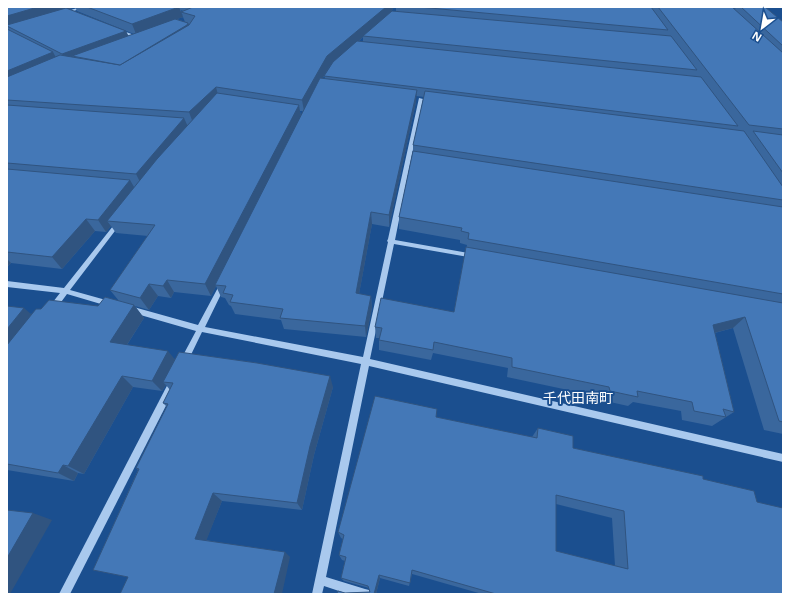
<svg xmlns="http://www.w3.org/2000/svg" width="790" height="601" font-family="'Open Sans','Noto Sans JP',sans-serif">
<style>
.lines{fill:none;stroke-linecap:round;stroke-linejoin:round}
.minor{fill:#a9c9ee;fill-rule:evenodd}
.wall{fill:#3a679d;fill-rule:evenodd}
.shaded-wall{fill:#305480}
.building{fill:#4478b7;stroke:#305480;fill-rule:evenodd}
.labels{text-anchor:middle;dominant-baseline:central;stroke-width:4;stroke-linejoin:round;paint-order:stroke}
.neighbourhood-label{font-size:14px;fill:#fff;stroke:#1b4f8f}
</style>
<rect width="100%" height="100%" fill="#1b4f8f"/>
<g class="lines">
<g class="minor">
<path d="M80 7H85L65 14 62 13Z"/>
<path d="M118 29 137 36 138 37 135 38 117 31Z"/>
<path d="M419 98 423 99 395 240 474 254 477 256 474 258 394 244 370 359 783 454V462L369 366 326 577 365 589 369 590 370 594H348L324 586 322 594H312L361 364 202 332 187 363 184 364 181 363 180 361 196 331 130 312 127 311 126 309 127 307 130 306 198 325 221 282 223 281 226 284 205 327 363 357 388 242 387 241 388 239Z"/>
<path d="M119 220 122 222 121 223 70 290 113 302 115 304 113 306 111 307 67 294 56 309H50L49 307 60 293 7 287V281L64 288 117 221Z"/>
<path d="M174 377 177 378 178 381 177 384 70 594H59L171 378Z"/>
</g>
</g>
<g class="wall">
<path d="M7 7H75L69 9 126 31 128 36 134 34 77 11 75 7H394L390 13 396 11V7H732L735 9 736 7H765L783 22V434L764 430 733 328 715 333 734 412 712 426 682 420 681 411 633 402 628 406 601 400V397L507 377 508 368 433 353 431 360 379 350V338H376L375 327 454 312 467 245 460 243V240L399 229V217L413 151V145L424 97 416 96V102L389 227 372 224 359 294 371 296 372 308 366 337 284 329 281 320 235 314 231 306 229 305 225 298 221 297 216 286 211 296 174 292 171 298 158 296 149 310 135 306 144 318 127 345 175 359 333 387 314 455 302 510 222 501 206 540 290 557 128 577 93 570 138 470 136 468 167 407 163 403 170 390 166 385 162 391 133 387 84 474 78 473 74 481 7 470V306L31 314 41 309 98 306 119 301 110 290 148 236 116 233 111 226 106 232 95 231 62 269 11 263 8 266H7V29H8H7ZM181 10 183 11 181 12 185 22 177 19 183 17ZM363 37V42L359 41ZM332 65 324 76 325 78H323L329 67ZM300 111H303L301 117Z"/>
<path d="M436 417 532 437 538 428 573 448 703 479 757 502 783 594H482L412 574 409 586 380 578 376 594 345 593 370 592 369 588 344 581 341 578 345 561 342 560 339 555 343 539 341 538 338 532ZM556 504 612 518 615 566 556 551Z"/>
</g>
<g class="shaded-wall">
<path d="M38 7H75L10 28 7 26V16Z"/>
<path d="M179 7 183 17 136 34 132 24Z"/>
<path d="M386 7H394L389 15 363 36V37L329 67 304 111 302 100 327 56Z"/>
<path d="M188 23 191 29 123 71 120 65Z"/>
<path d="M126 31 129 37 72 56 73 58 66 60 62 54Z"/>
<path d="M53 52 59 63 7 85V71Z"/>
<path d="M216 87 219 99 193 123 189 112Z"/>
<path d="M417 90 416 102 389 227V215Z"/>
<path d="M299 105 301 117 215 285 216 286 211 296 205 284Z"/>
<path d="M184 118 189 129 142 186 136 174Z"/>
<path d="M130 180 137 192 107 221 111 226 106 232 98 220Z"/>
<path d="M371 212 372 224 357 305 356 293Z"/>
<path d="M86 219 95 231 62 269 52 257Z"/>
<path d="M7 259 11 263 8 266 7 265Z"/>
<path d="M167 280 174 292 171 298 163 286Z"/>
<path d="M149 284 158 296 149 310 140 298Z"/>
<path d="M371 296 372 308 366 337 365 326Z"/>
<path d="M134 305 144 318 121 354 110 342Z"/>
<path d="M24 308 38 320 7 360V329Z"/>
<path d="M745 317 733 328 702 336 713 325Z"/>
<path d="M168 351 177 362 163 382 166 385 162 391 152 381Z"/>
<path d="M122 376 133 387 84 474 68 466Z"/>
<path d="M330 376 333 387 314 455 302 510 297 503 310 446Z"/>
<path d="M63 465 78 473 74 481 58 473Z"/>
<path d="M213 493 222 501 205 544 195 539Z"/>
<path d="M33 513 52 520 10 594 7 593V558Z"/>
<path d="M285 552 290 557 282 594H274Z"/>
<path d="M379 575 380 578 376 594H374Z"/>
</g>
<g class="building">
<path d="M7 7H38L7 16Z"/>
<path d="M87 7H179L132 24Z"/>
<path d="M193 7H386L327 56 302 100 216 87 189 112 7 100V77L60 55 120 65 189 25 195 16 181 12Z"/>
<path d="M419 7H651L668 30Z"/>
<path d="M658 7H732L783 53V129L749 125Z"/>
<path d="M741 7H765L783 22V46Z"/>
<path d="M66 8 126 31 62 54 7 26V25Z"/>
<path d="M392 11 671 36 697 70 363 36Z"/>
<path d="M175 19 188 23 187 25 120 65 72 56Z"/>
<path d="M7 29 53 52 7 71Z"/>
<path d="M357 41 701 77 738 126 324 76 333 62Z"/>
<path d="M320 78 417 90 389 215 371 212 356 293 371 296 365 326 280 318 283 309 230 302 233 295 223 293 226 286 215 285Z"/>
<path d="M425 91 744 131 783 187V200L413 145Z"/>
<path d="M217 93 299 105 205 284 167 280 163 286 149 284 140 298 110 290 155 225 107 221 157 159Z"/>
<path d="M7 105 184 118 136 174 7 163Z"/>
<path d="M753 131 783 135V173Z"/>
<path d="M413 151 783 207V294L468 239 469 233 461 231 462 228 399 217Z"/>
<path d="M7 169 130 180 98 220 86 219 52 257 7 252Z"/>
<path d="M466 247 783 303V422L779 421 745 317 713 325 734 412 723 409 726 417 694 411 692 402 637 391 638 397 610 391 609 387 512 367V358L434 342 433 350 379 340 382 328 375 327 381 298 454 312Z"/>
<path d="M105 297 134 305 110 342 168 351 152 381 122 376 68 466 63 465 58 473 7 464V345L36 309H41L49 300 98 306Z"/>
<path d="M7 306 24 308 7 329Z"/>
<path d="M179 352 257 363 330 376 310 446 297 503 213 493 195 539 285 552 274 594H120L128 577 93 570 139 469 136 468 168 404 163 403 173 383 163 382Z"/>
<path d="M375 396 437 409 436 417 537 438 538 428 573 436V448L703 476V479L754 491 757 502 783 508V594H496L412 570 410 583 379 575 374 594H337L338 591 345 593 370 592 368 586 341 578 346 557 339 555 344 535 338 532ZM556 495 624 511 628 569 556 551Z"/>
<path d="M7 510 33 513 7 558Z"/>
</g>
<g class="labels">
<g class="neighbourhood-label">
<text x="578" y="397">千代田南町</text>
</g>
</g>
<rect width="790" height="601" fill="none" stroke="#ffffff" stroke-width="16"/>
<g transform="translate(762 28) rotate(211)" stroke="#1b4f8f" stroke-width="3" paint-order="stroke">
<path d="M0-3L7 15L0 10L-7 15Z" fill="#ffffff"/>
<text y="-6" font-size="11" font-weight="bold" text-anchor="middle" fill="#ffffff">N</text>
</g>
</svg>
